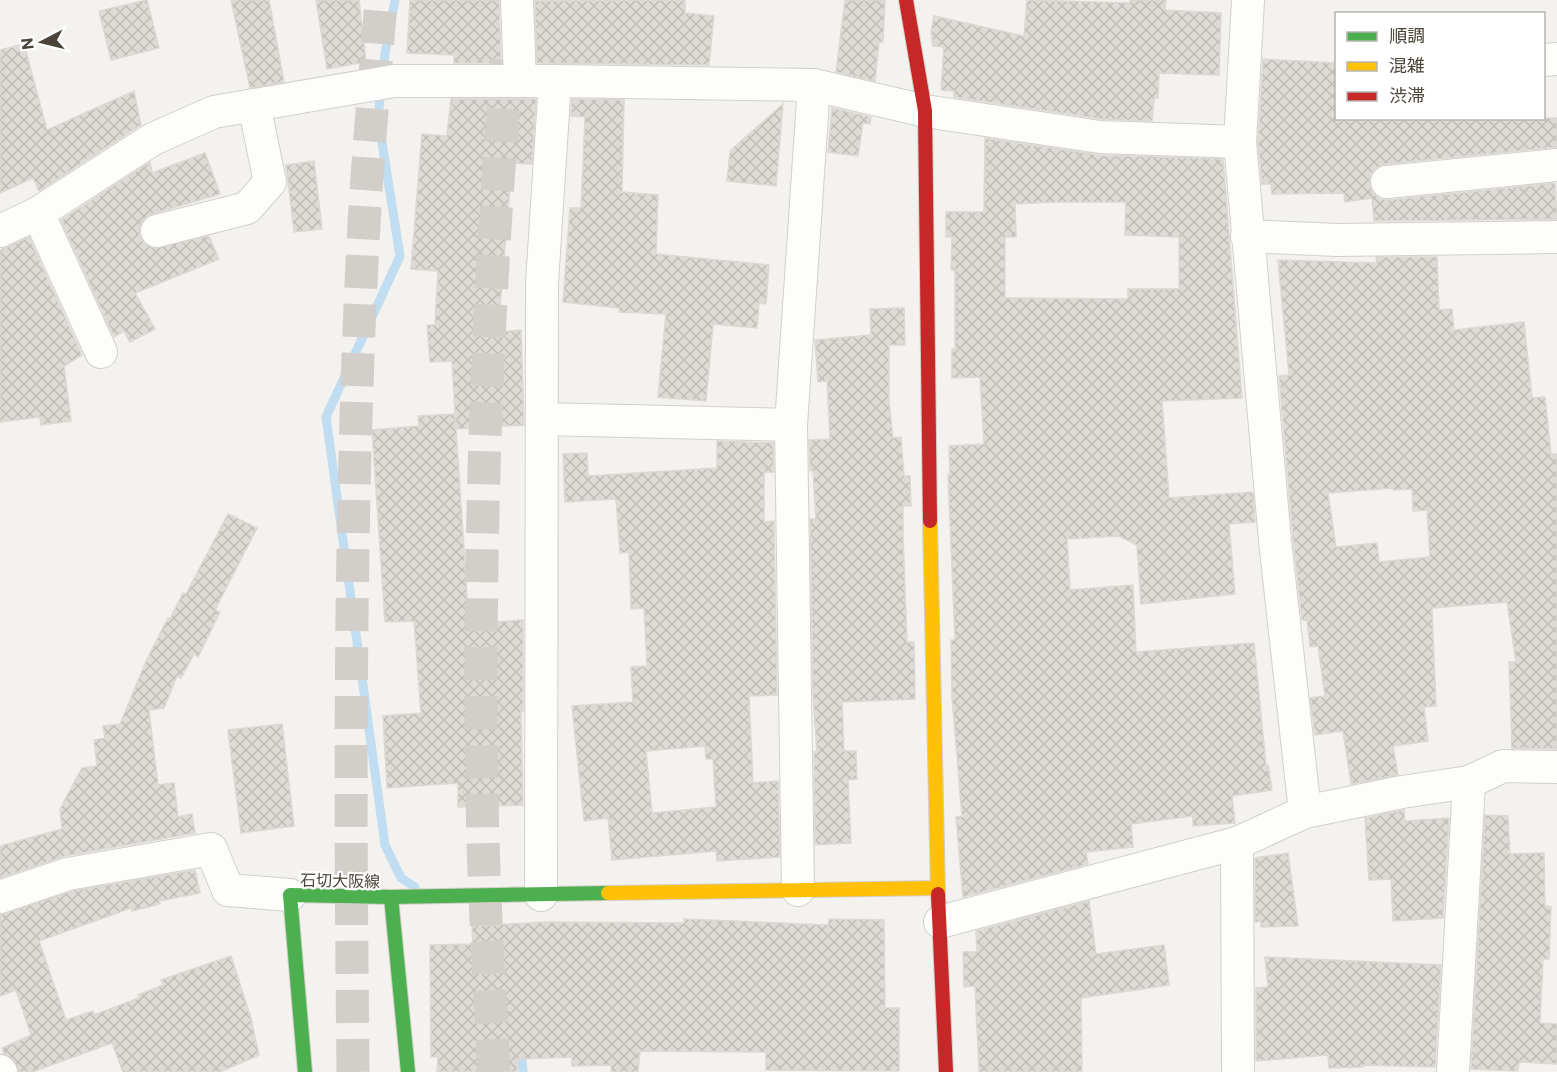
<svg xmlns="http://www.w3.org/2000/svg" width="1557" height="1072" font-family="Commissioner,'Noto Sans JP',sans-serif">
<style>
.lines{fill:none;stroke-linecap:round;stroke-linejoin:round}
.stream{stroke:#c0ddf1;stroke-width:9}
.building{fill:url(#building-cross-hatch);stroke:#dcd9d4;stroke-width:1.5;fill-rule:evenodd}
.highway-tunnel{stroke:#d2cfca;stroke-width:33;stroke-dasharray:33 16;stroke-linecap:butt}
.street-casing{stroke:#d2d0cb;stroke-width:34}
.fast-casing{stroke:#d3cfc5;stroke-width:16}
.slow-casing{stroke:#d3cfc5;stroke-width:16}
.jam-casing{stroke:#d3cfc5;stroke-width:16}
.street{stroke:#fdfdfc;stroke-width:32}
.fast{stroke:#4caf50;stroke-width:14}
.slow{stroke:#ffc107;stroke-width:14}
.jam{stroke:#c62828;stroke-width:14}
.labels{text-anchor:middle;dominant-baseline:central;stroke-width:4.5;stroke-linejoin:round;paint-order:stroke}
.street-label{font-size:16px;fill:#4b4439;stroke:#fff}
</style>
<defs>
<pattern id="building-cross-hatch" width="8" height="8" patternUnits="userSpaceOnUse" patternTransform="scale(1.5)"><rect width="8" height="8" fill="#dedbd6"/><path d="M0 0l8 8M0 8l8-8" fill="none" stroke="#c0bdb8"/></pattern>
</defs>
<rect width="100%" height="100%" fill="#f4f2ee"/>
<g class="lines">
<g class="stream">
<path d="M395 0 385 54 378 117 400 256 326 417 385 845 401 878 415 887"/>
<path d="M482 906 494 912 501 935"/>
<path d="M521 1049 523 1072"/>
</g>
</g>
<g class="building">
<path d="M147 0 159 48 111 60 99 11Z"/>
<path d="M231 0H269L284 82 250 88Z"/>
<path d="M316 0H359L366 62 327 69Z"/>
<path d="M410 0H499L501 63H454V55L407 53Z"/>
<path d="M685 0V13L714 16 709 65 537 63 535 1Z"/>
<path d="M845 0H885L883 42H879L875 81 836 72Z"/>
<path d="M1027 0 1130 3V0H1166L1165 10 1221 13 1219 75 1159 73 1158 98H1154L1152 121 1102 119 954 97V91L941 90 944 47 933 46 931 32 934 16 1024 36Z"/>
<path d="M24 44 47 130 134 91 141 125 39 191 33 178 0 193V50Z"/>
<path d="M1263 59 1336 63V118H1557V147L1385 164 1376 168 1371 174 1369 183 1373 193 1380 199 1389 200 1555 183 1557 219 1374 221 1372 198 1345 202 1344 193 1272 194 1271 184H1262L1258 142Z"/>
<path d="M451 99H536L532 164 512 163 498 332 521 330 524 425 456 429 452 361 430 362 427 325H435L438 271 411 269 422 134 447 136Z"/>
<path d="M572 99 624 100 622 192 658 195 656 254 769 265 766 304 759 303 757 328 713 324 706 401 658 397 666 314 619 312V308L563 302 570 208H581L585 117 571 116Z"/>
<path d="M783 104 776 186 727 181 730 151Z"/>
<path d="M832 108 871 117 870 124 863 123 858 156 828 152Z"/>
<path d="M985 138 1099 155 1223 159 1242 398 1162 401 1169 498 1253 492 1255 522 1229 524 1235 594 1141 604 1137 545 1119 536 1067 539 1070 590 1133 585 1136 652 1254 643 1266 765H1268L1272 790 1232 796 1235 823 1193 826V816L1131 824 1133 847 1086 852 1088 864 963 897 956 817 962 816 952 697 951 640H955L948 474H950L949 446 984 444 980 377 952 378V349H955V270H951L952 237H946V212H984ZM1053 202H1126L1125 235 1179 237V289H1128V299L1005 298V237H1016L1015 204Z"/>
<path d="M205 153 220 194 152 214 144 219 140 226 139 235 145 244 153 248 209 236 219 259 135 293 155 329 130 342 124 331 114 337 61 220 150 162 152 173Z"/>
<path d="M314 161 322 229 294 232 286 165Z"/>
<path d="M29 237 82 355 64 366 71 421 41 425 40 417 0 422V250Z"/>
<path d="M1376 257H1437L1439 310 1452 309 1454 330 1524 322 1532 398 1545 397 1551 454H1557V749L1512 748 1509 662H1516L1507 602 1432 608 1436 706 1424 707 1428 741 1393 746 1398 775 1351 784 1343 731 1315 735 1310 698 1325 696 1318 646 1310 647 1307 620H1302L1293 539 1279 376 1289 375 1278 260 1377 263ZM1393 488V490L1412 489 1413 511 1427 510 1430 557 1379 562 1377 543 1336 547 1328 493Z"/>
<path d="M904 308 905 345H889V401L893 438 901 437 904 476H910L911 506H903V535L907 642H914L915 699 842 702 844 751H856L857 779 848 780 851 843 815 845 814 752H817L813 695 810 519H816L813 471H810L809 440 830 439 827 381 818 382 815 340 871 335 870 309Z"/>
<path d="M455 414 469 624 523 620V711H521L523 805 458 807V783L387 788 383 716 421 713 414 621 385 622 372 430 419 426 418 416Z"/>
<path d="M717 441 773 443 774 472H764V522L774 521 777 695 749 696 753 783 778 781 780 857 717 861 716 851 612 860 608 818 584 821 572 706 633 702 631 667 647 666 644 608 631 609 629 552 620 553 616 499 565 502 563 454 587 453 588 476 717 468ZM705 746 706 759H713L716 807 652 813 646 751Z"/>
<path d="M228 514 257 528 215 610 220 612 198 657 194 654 181 678 177 676 164 708 149 710 158 785 174 783 178 817 192 814 195 833 65 856 0 878V846L62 829 60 809 82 768 97 766 94 740 105 738 103 726 120 724 147 659 168 618 170 619 183 593 186 594Z"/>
<path d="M282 724 294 826 241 833 228 730Z"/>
<path d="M1404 810 1405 821 1449 818 1443 918 1393 921 1391 879 1369 880 1365 818Z"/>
<path d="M1485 815 1508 816 1510 854 1544 853 1545 906 1551 907 1549 959H1543L1540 1023 1557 1024V1064L1519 1062 1518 1071 1471 1069Z"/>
<path d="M1288 853 1298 926 1261 927V921L1255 922V858Z"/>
<path d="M195 870 200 893 159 901 160 904 132 911 131 908 39 941 66 1020 93 1011 94 1015 139 998 138 995 163 985 161 980 231 956 251 1018 259 1055 220 1072H123L112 1043 32 1072H18L14 1060 4 1054 2 1048 31 1035 16 990 0 996V915L72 891Z"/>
<path d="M1089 901 1096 954 1164 945 1169 985 1081 998 1082 1072H979L975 986 964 987 963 952H977L976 931Z"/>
<path d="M684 919 828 925 829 919 884 920 885 1008H899V1071L766 1070V1052L640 1051 638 1072H611V1065L572 1066V1057L517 1059V1072H437L438 1057H431L430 945 473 944 472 926 547 922 684 923Z"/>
<path d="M1265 957 1441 965 1435 1067 1363 1065V1067L1329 1068 1328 1055 1256 1061V988L1268 987Z"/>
</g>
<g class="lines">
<g class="highway-tunnel">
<path d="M353 1072C350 795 349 519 363 242 367 161 375 81 381 0"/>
<path d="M494 1072C489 978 483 884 482 790 478 544 487 298 508 53"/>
</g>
<defs>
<g id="street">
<path d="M517 0 520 81"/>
<path d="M1248 0 1240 142 1275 541 1305 812"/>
<path d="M1544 60 1557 59"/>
<path d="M1387 182 1557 165"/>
<path d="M38 213 101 352"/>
<path d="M0 231 38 213 153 139 214 112 394 81H555L814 85 925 111 1100 137 1240 142"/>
<path d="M157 231 247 208 270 182 254 105"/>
<path d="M1247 236 1337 240 1557 237"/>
<path d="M542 419 791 425"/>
<path d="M1237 843 1238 1072"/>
<path d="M798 890 791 425 814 85"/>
<path d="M541 895 542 283 555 81"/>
<path d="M0 897 68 874 211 849 228 890 290 895"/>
<path d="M940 922 1237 843 1305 812 1402 792 1469 782 1503 766 1557 767"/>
<path d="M0 1071 1 1072"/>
<path d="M1453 1072 1469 782"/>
</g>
<g id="fast">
<path d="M391 897 408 1072"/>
<path d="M305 1072 290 895 391 897 608 893"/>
</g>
<g id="slow">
<path d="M930 521 938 894"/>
<path d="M608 893 938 888"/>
</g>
<g id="jam">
<path d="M906 0 925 111 930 521"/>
<path d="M938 894 946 1072"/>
</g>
</defs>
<use href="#street" class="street-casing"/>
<use href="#fast" class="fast-casing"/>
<use href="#slow" class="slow-casing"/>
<use href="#jam" class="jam-casing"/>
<use href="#street" class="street"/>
<use href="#fast" class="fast"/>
<use href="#slow" class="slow"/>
<use href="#jam" class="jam"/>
</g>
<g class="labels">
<g class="street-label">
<text transform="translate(340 880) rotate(1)">石切大阪線</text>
</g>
</g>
<rect x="1335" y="12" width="210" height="108" fill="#ffffff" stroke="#b7b4b0" stroke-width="1.5"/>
<rect x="1347" y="32" width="30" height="9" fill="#4caf50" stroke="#b7b4b0" stroke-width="1.5"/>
<text x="1389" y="42" font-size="18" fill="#4b4439">順調</text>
<rect x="1347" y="62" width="30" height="9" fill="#ffc107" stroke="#b7b4b0" stroke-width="1.5"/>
<text x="1389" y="72" font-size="18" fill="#4b4439">混雑</text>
<rect x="1347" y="92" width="30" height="9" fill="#c62828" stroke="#b7b4b0" stroke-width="1.5"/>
<text x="1389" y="102" font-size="18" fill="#4b4439">渋滞</text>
<g transform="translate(42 42) rotate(263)" stroke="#ffffff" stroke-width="4.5" paint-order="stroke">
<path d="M0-4.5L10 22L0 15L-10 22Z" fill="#4b4439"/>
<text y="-9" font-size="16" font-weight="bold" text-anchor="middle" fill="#4b4439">N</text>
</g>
</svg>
